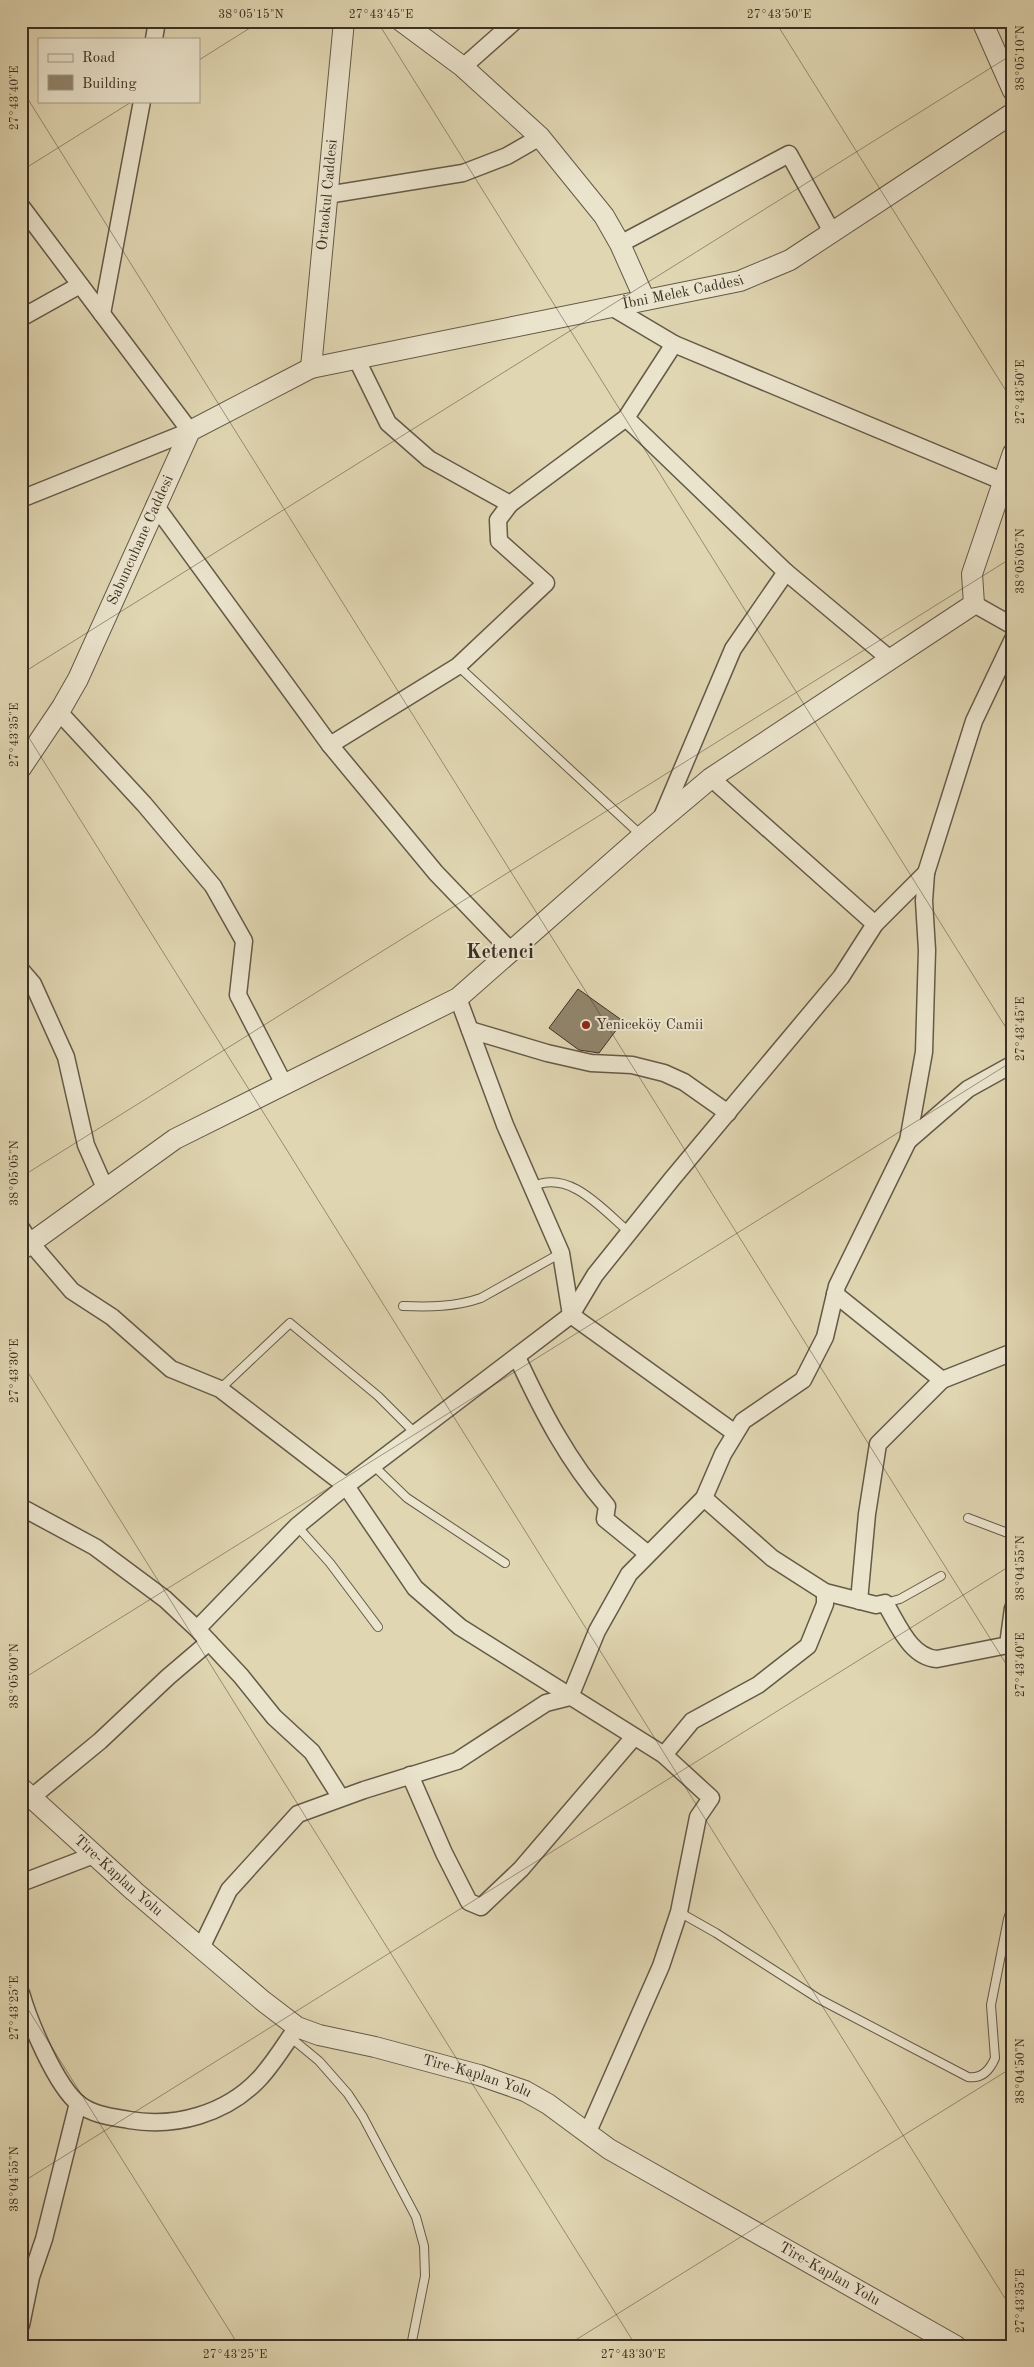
<svg xmlns="http://www.w3.org/2000/svg" width="1034" height="2367" font-family="'Old Standard TT',serif">
<style>
.building{fill:#91866e;stroke:#3b3024}
.lines{fill:none;stroke-linecap:round;stroke-linejoin:round}
.service-casing{stroke:#645a48;stroke-width:10}
.minor-casing{stroke:#645a48;stroke-width:19}
.tertiary-casing{stroke:#645a48;stroke-width:22}
.service{stroke:#ebe4cd;stroke-width:8}
.minor{stroke:#ebe4cd;stroke-width:16}
.tertiary{stroke:#ebe4cd;stroke-width:20}
.ticks{fill:none;stroke:#3b3024;stroke-width:1;stroke-opacity:0.45}
.poi-dot{fill:#8f2418;stroke:#ebe4cd;stroke-width:2}
.labels{text-anchor:middle;dominant-baseline:central;stroke-width:4;stroke-linejoin:round;paint-order:stroke}
.street-label{font-size:15px;fill:#3b3024;stroke:#ebe4cd}
.poi-label{font-size:15px;fill:#3b3024;stroke:#ebe4cd;text-anchor:start}
.district-label{font-size:20px;font-weight:bold;fill:#3b3024;stroke:#ebe4cd}
.neatline{fill:none;stroke:#3b3024;stroke-width:2}
.ticks-label{font-size:12px;text-anchor:middle;fill:#3b3024}
</style>
<rect width="100%" height="100%" fill="#e0d6b2"/>
<filter id="stains"><feTurbulence type="fractalNoise" baseFrequency=".004" numOctaves="4"/><feColorMatrix values="0 0 0 0 .2 0 0 0 0 .09 0 0 0 0 .02 0 0 0 .5 -.17"/></filter>
<radialGradient id="worn" r=".72"><stop offset=".6" stop-color="#630" stop-opacity="0"/><stop offset="1" stop-color="#630" stop-opacity=".3"/></radialGradient>
<path class="building" d="M578 989 623 1021 599 1053 579 1050 549 1028Z"/>
<g class="lines">
<defs>
<g id="service">
<path d="M458 666 642 836"/>
<path d="M532 1187C569 1168 603 1210 629 1232"/>
<path d="M403 1306C430 1307 455 1307 481 1298L561 1253"/>
<path d="M220 1389 290 1323 378 1396 416 1434"/>
<path d="M374 1466 407 1498 505 1563"/>
<path d="M968 1518 1013 1535"/>
<path d="M297 1526 330 1563 378 1627"/>
<path d="M885 1603 900 1599 941 1576"/>
<path d="M679 1912 716 1933 819 1999 968 2077C982 2079 990 2070 995 2058L991 2005 1008 1919 1013 1905"/>
<path d="M290 2037 319 2061 348 2094 363 2117 416 2217 424 2246 425 2276 411 2346"/>
</g>
<g id="minor">
<path d="M154 39 157 21"/>
<path d="M463 67 515 21"/>
<path d="M327 195 463 173 507 156 540 137"/>
<path d="M21 206 190 431 21 499"/>
<path d="M620 244 789 154 832 232"/>
<path d="M610 306 674 344 1002 481 1013 482"/>
<path d="M102 314 142 101"/>
<path d="M21 318 80 285"/>
<path d="M356 358 388 423 429 459 510 504 626 418 674 344"/>
<path d="M626 418 786 572 890 659"/>
<path d="M155 505 330 745 436 873 511 951"/>
<path d="M974 604 1013 626"/>
<path d="M59 712 144 804 213 886 244 941 238 995 284 1084"/>
<path d="M330 745 458 666 546 583 499 541 498 520 510 504"/>
<path d="M711 778 875 924"/>
<path d="M661 819 733 649 786 572"/>
<path d="M21 970 33 984 66 1057 86 1145 105 1188"/>
<path d="M458 998 505 1125 561 1253 571 1315 735 1433"/>
<path d="M470 1030 547 1053 591 1063 632 1065 664 1073 684 1082 728 1113"/>
<path d="M908 1141 968 1089 1013 1064"/>
<path d="M21 1228 30 1242 72 1291 112 1317 171 1369 220 1389 346 1486 415 1588 460 1627 664 1755 711 1798 698 1817 679 1912 661 1966 587 2134"/>
<path d="M835 1294 942 1380 878 1444 867 1514 859 1601"/>
<path d="M517 1357C542 1411 568 1461 607 1506L605 1519 648 1554"/>
<path d="M942 1380 1013 1352"/>
<path d="M704 1498 772 1558 825 1592 876 1605 885 1603C898 1624 910 1657 937 1659L1008 1645 1013 1608"/>
<path d="M21 1507 95 1547 165 1599 197 1629 241 1676 274 1717 312 1752 341 1798"/>
<path d="M197 1629 297 1526 346 1486 571 1315 595 1275 672 1179 841 977 875 924 926 873 974 721 1013 639"/>
<path d="M570 1697 597 1631 629 1574 704 1498 723 1454 743 1421 803 1380 825 1337 837 1286 908 1141 924 1052 927 950 924 901 926 873"/>
<path d="M664 1755 692 1721 758 1685 808 1646 825 1604V1592"/>
<path d="M410 1775 444 1853 469 1902 481 1907 521 1869 634 1737"/>
<path d="M32 1797 100 1741 168 1677 209 1642"/>
<path d="M21 1883 94 1855"/>
<path d="M201 1948 229 1890 298 1814 364 1790 457 1761 546 1703 570 1697"/>
<path d="M21 1993C29 2021 56 2086 79 2104 93 2115 112 2117 129 2120 175 2128 226 2114 259 2079 274 2063 285 2044 297 2027"/>
<path d="M21 2325 31 2277 44 2239 78 2103"/>
</g>
<g id="tertiary">
<path d="M401 21 463 67 540 137 604 216 620 244 645 300"/>
<path d="M982 21 1013 91"/>
<path id="s1" d="M311 368 344 21"/>
<path id="s2" d="M21 768 62 707 78 679 190 431 311 368 740 281 790 260 1013 113"/>
<path d="M21 1250 175 1139 458 998 642 836 711 778 974 604 972 574 1013 453"/>
<path id="s3" d="M21 1788 134 1891 263 2001 297 2027 319 2035 375 2047 479 2075 525 2091 548 2104 609 2149 956 2346"/>
</g>
</defs>
<use href="#service" class="service-casing"/>
<use href="#minor" class="minor-casing"/>
<use href="#tertiary" class="tertiary-casing"/>
<use href="#service" class="service"/>
<use href="#minor" class="minor"/>
<use href="#tertiary" class="tertiary"/>
</g>
<path class="ticks" d="M377 21 1013 1039M775 21 1013 402M199 60 261 21M21 88 1013 1675M21 171 133 101M21 674 1013 54M21 725 1013 2311M21 1177 1013 557M21 1361 636 2346M21 1680 1013 1061M21 1998 239 2346M21 2183 1013 1564M566 2346 1013 2067"/>
<circle class="poi-dot" cx="586" cy="1025" r="5"/>
<g class="labels">
<g class="street-label">
<text stroke="none"><textPath href="#s1" startOffset="174">Ortaokul Caddesi</textPath></text>
<text stroke="none"><textPath href="#s2" startOffset="894">İbni Melek Caddesi</textPath></text>
<text stroke="none"><textPath href="#s2" startOffset="258">Sabuncuhane Caddesi</textPath></text>
<text stroke="none"><textPath href="#s3" startOffset="131">Tire-Kaplan Yolu</textPath></text>
<text stroke="none"><textPath href="#s3" startOffset="552">Tire-Kaplan Yolu</textPath></text>
<text stroke="none"><textPath href="#s3" startOffset="958">Tire-Kaplan Yolu</textPath></text>
</g>
<g class="poi-label">
<text x="596" y="1025">Yeniceköy Camii</text>
</g>
<g class="district-label">
<text x="500" y="953">Ketenci</text>
</g>
</g>
<rect width="1034" height="2367" fill="none" stroke="#e0d6b2" stroke-width="55"/>
<rect x="38" y="38" width="162" height="65" fill="#ebe4cd" stroke="#a59c89"/>
<rect x="48" y="54" width="25" height="8" fill="#ebe4cd" stroke="#a59c89"/>
<text x="82" y="62" font-size="15" fill="#3b3024">Road</text>
<rect x="48" y="75" width="25" height="15" fill="#91866e" stroke="#a59c89"/>
<text x="82" y="88" font-size="15" fill="#3b3024">Building</text>
<rect x="28" y="28" width="978" height="2312" class="neatline"/>
<g class="ticks-label">
<text x="251" y="18">38°05'15"N</text>
<text x="381" y="18">27°43'45"E</text>
<text x="779" y="18">27°43'50"E</text>
<text transform="translate(1020 58) rotate(-90)" y="4">38°05'10"N</text>
<text transform="translate(14 98) rotate(-90)" y="4">27°43'40"E</text>
<text transform="translate(1020 392) rotate(-90)" y="4">27°43'50"E</text>
<text transform="translate(1020 561) rotate(-90)" y="4">38°05'05"N</text>
<text transform="translate(14 735) rotate(-90)" y="4">27°43'35"E</text>
<text transform="translate(1020 1029) rotate(-90)" y="4">27°43'45"E</text>
<text transform="translate(14 1173) rotate(-90)" y="4">38°05'05"N</text>
<text transform="translate(14 1371) rotate(-90)" y="4">27°43'30"E</text>
<text transform="translate(1020 1568) rotate(-90)" y="4">38°04'55"N</text>
<text transform="translate(1020 1665) rotate(-90)" y="4">27°43'40"E</text>
<text transform="translate(14 1676) rotate(-90)" y="4">38°05'00"N</text>
<text transform="translate(14 2008) rotate(-90)" y="4">27°43'25"E</text>
<text transform="translate(1020 2071) rotate(-90)" y="4">38°04'50"N</text>
<text transform="translate(14 2179) rotate(-90)" y="4">38°04'55"N</text>
<text transform="translate(1020 2301) rotate(-90)" y="4">27°43'35"E</text>
<text x="235" y="2358">27°43'25"E</text>
<text x="633" y="2358">27°43'30"E</text>
</g>
<rect width="100%" height="100%" filter="url(#stains)"/>
<rect width="100%" height="100%" fill="url(#worn)"/>
</svg>
